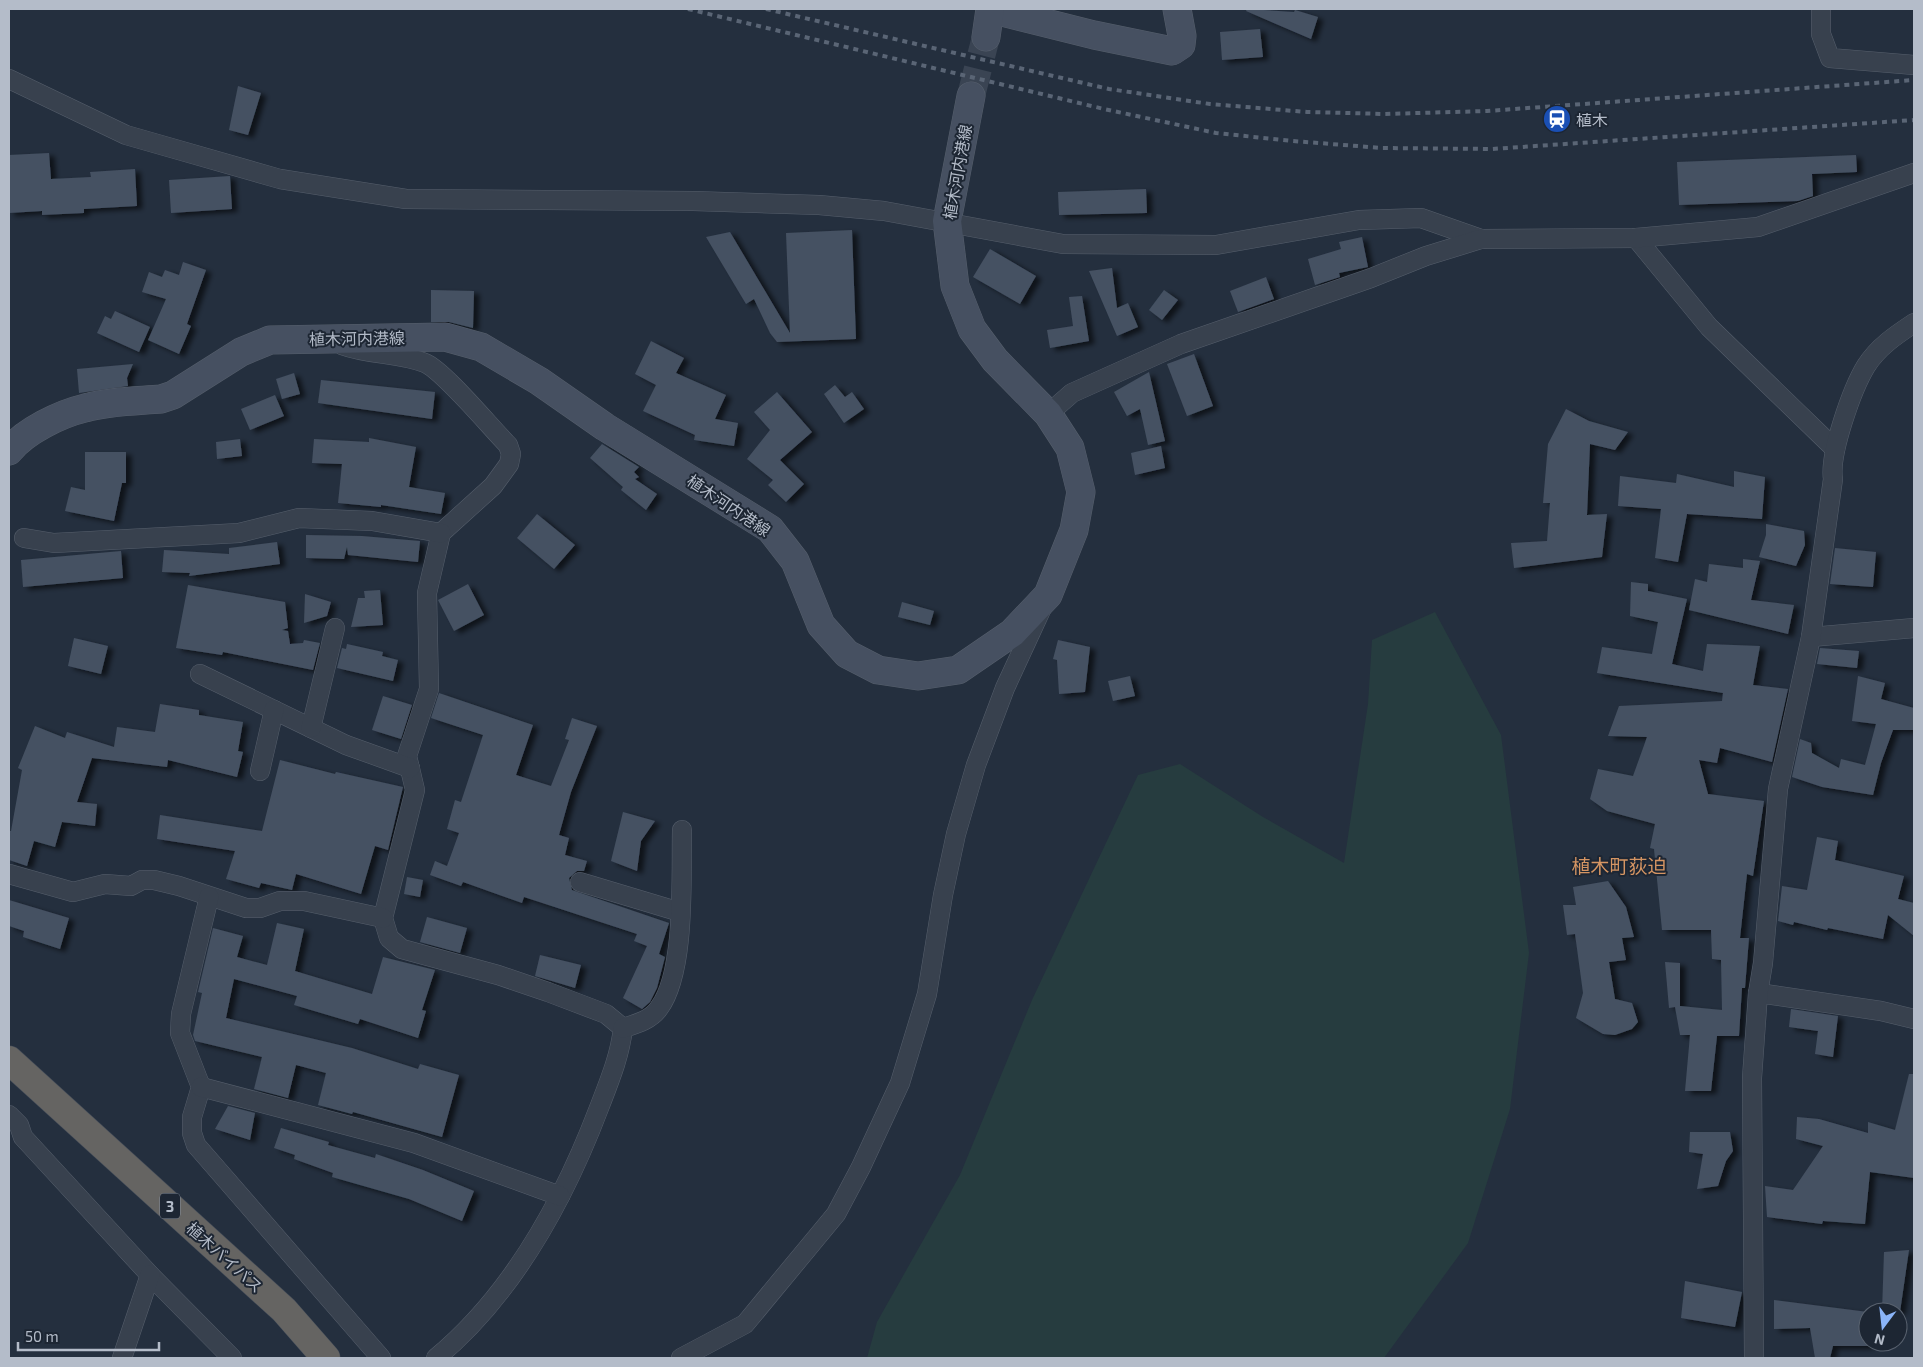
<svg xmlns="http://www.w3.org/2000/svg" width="1923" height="1367" font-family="'Exo 2','Noto Sans JP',sans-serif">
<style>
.green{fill:#263c3f}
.building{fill:#455162;filter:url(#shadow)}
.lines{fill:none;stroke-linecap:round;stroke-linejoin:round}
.secondary-tunnel{stroke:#3a4453;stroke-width:28;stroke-dasharray:28 14;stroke-linecap:butt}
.minor-casing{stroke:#565f6c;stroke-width:20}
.secondary-casing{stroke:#565f6c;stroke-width:29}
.trunk-casing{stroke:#434c59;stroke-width:29}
.minor{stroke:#38414e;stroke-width:19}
.secondary{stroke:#465061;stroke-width:28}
.trunk{stroke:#656462;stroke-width:28}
.rail{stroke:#5a6575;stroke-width:4;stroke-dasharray:5 5;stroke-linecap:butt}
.labels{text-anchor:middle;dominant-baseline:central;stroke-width:4;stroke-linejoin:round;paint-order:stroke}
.shield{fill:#1d2633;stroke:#878f9c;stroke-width:1}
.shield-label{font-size:15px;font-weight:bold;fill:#b4bcc9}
.poi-label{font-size:16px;fill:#b4bcc9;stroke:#1d2633;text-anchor:start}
.street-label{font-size:16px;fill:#b4bcc9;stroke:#1d2633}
.quarter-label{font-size:19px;fill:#d59563;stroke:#1d2633}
</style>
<defs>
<filter id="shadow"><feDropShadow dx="5.5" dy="3" stdDeviation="2.5" flood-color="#0009"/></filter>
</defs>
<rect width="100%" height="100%" fill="#242f3e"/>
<path class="green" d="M1435 612 1501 735 1529 953 1510 1109 1468 1243 1384 1358H867L877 1322 960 1175 1032 1000 1138 775 1180 764 1263 817 1344 863 1368 704 1372 640Z"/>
<g class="building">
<path d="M1247 9 1294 12 1295 10 1318 17 1311 39 1246 11Z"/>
<path d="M1260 29 1263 57 1222 60 1220 32Z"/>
<path d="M238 86 261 93 248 135 229 130Z"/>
<path d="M49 153 51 179 91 177 90 172 135 169 137 206 84 209V213L42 215V211L9 213V155Z"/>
<path d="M1856 155 1857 172 1812 174 1813 196 1798 201 1679 205 1677 162Z"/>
<path d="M230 176 232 209 171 213 169 180Z"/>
<path d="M1146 189 1147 213 1059 215 1058 192Z"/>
<path d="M852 230 856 339 777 342 770 333 754 299 746 304 706 237 730 232 790 333 786 233Z"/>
<path d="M1362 237 1368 267 1339 273 1340 277 1315 285 1308 259 1341 249 1339 242Z"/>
<path d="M990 249 1036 276 1020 304 973 277Z"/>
<path d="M183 262 206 270 187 324 191 326 179 354 148 340 166 299 142 292 149 272 162 277 165 270 179 275Z"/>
<path d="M1112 268 1117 308 1128 303 1138 327 1117 336 1089 271Z"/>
<path d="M1266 277 1274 299 1238 312 1230 291Z"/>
<path d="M431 290 474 291 473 328 449 322H431Z"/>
<path d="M1164 290 1178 300 1162 320 1149 310Z"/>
<path d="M1082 296 1089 341 1050 348 1047 330 1073 326 1069 297Z"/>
<path d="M115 311 150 327 139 352 97 333 105 316 111 319Z"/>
<path d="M651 341 684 358 676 373 726 395 715 419 738 423 734 446 694 440 695 435 643 411 656 385 635 374Z"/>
<path d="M1194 354 1213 406 1187 416 1167 364Z"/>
<path d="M133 364 127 378 128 386 79 393 77 369Z"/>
<path d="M1149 372 1165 441 1148 445 1140 409 1127 416 1114 392Z"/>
<path d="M294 373 300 394 282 399 276 379Z"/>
<path d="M321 380 435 392 432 419 318 403Z"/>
<path d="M835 385 845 397 852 392 864 409 844 423 824 394Z"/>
<path d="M777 392 812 432 780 460 804 484 786 502 768 485 773 480 747 459 770 430 754 412Z"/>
<path d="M275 395 284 416 250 430 241 409Z"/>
<path d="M1566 409 1589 421 1628 432 1615 450 1590 444 1587 515 1607 514 1602 557 1514 568 1511 543 1547 541 1550 503H1543L1548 444Z"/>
<path d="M369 438 416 447 409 487 445 493 441 514 381 505V507L338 503 342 464 312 463 314 439 369 442Z"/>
<path d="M240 439 242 456 217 459 216 442Z"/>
<path d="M602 444 639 467 634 472 639 477 635 479 657 494 646 510 621 490 623 487 590 458Z"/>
<path d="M1161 446 1165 468 1135 475 1131 453Z"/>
<path d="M85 452H126V483H122L114 521 65 511 71 487 85 490Z"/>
<path d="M1734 471 1765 477 1762 519 1687 514 1678 562 1655 558 1661 509 1618 506 1620 476 1676 483 1677 474 1734 487Z"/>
<path d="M537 514 575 545 554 569 517 538Z"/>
<path d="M1766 524 1804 531 1805 545 1796 566 1759 557 1766 535Z"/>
<path d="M306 535 362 536 420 541 418 562 348 555 347 547 344 559 306 558Z"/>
<path d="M277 542 280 564 189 576 190 573 162 572 164 550 229 554V548Z"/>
<path d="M1835 548 1876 552 1873 587 1830 584Z"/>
<path d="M121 551 123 578 23 587 21 560Z"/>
<path d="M1743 559 1760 561 1751 600 1794 605 1788 634 1689 610 1695 579 1707 582 1709 564 1743 568Z"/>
<path d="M1631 582 1648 584V591L1687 599 1672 664 1703 671 1707 644 1760 646 1753 685 1788 689 1772 762 1720 748 1717 763 1699 760 1708 794 1764 801 1753 876 1747 874 1740 938H1749L1745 988H1742L1739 1036H1717L1711 1091H1685L1690 1035H1680L1675 1007 1669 1008 1665 962 1680 963V1006L1722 1010 1721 960 1712 959 1711 930H1662L1654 849 1650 848 1655 824 1607 811 1590 799 1598 769 1633 776 1647 737 1608 736 1619 706 1722 701 1723 693 1597 673 1602 647 1652 654 1658 622 1630 616Z"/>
<path d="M468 584 484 615 454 631 438 600Z"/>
<path d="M188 585 285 602 288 628 282 630 288 631 290 644 303 643 304 640 320 643 313 670 223 652 222 655 176 648Z"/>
<path d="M380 590 383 625 351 627 358 598H365L364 591Z"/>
<path d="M305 594 331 602 327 616 304 623Z"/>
<path d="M902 602 934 611 930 625 898 617Z"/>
<path d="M74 638 108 646 101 674 68 666Z"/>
<path d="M1058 640 1090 647 1085 692 1059 694 1057 660 1053 659Z"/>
<path d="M347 644 383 652 382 656 398 660 393 681 337 668 342 648 346 649Z"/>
<path d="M1820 648 1859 651 1857 668 1817 664Z"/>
<path d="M1130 676 1135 696 1113 701 1108 681Z"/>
<path d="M1858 676 1885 683 1881 699 1914 708V730H1893L1881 763 1873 795 1822 787 1792 777 1800 739 1811 743 1812 753 1839 768 1841 759 1865 765 1876 724 1852 721Z"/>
<path d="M439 693 533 725 516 775 551 786 569 740 565 739 572 718 597 726 571 792 559 835 569 838 565 855 587 861 584 871H577L569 878 572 890 669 923 659 954 665 957 657 988 650 1002 642 1009 623 998 647 946 634 941 637 934 524 897 522 903 463 882 461 886 430 875 435 861 447 866 459 833 447 829 455 800 461 802 483 735 431 718Z"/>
<path d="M383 696 412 705 401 739 372 730Z"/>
<path d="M160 704 199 710V715L243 722 238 751 243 752 237 777 168 760 167 767 92 758 77 802 97 804 95 826 62 822 55 847 34 841 27 866 9 860V831H11L22 770 18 768 35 726 65 738 67 732 114 747 117 727 155 732Z"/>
<path d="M280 760 335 774 336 772 403 787 388 850 375 846 361 894 296 874 292 890 261 883 259 888 226 879 235 851 157 839 160 815 262 831Z"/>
<path d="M623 812 655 821 641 841 637 871 611 861Z"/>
<path d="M1817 837 1838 841 1835 860 1904 876 1898 899 1914 903V936L1888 915 1883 939 1828 928 1827 930 1794 922 1793 925 1778 921 1782 886 1807 890Z"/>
<path d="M407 877 423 880 420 897 404 894Z"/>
<path d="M1608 881 1626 907 1634 937 1622 938 1626 960 1609 962 1615 999 1632 1003 1638 1022 1632 1029 1615 1035 1603 1034 1576 1018 1583 993 1575 934 1567 935 1563 905H1576L1573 887Z"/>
<path d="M9 900 69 918 60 949 23 937 24 931 9 926Z"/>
<path d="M427 917 467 928 460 953 420 942Z"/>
<path d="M277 923 304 929 295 971 372 994 383 957 435 970 422 1010 426 1011 418 1038 360 1019 358 1024 294 1005 297 996 234 979 226 1018 352 1048 418 1069 420 1064 459 1075 442 1137 353 1112 352 1114 318 1105 326 1073 296 1065 288 1098 254 1089 262 1057 195 1041 193 1035 202 993 198 992 213 928 243 936 237 957 267 965Z"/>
<path d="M540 955 581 965 575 988 535 976Z"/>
<path d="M1791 1009 1838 1016 1833 1057 1815 1054 1818 1031 1789 1027Z"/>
<path d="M1909 1074H1914V1178L1870 1172 1865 1224 1823 1221 1822 1224 1767 1217 1765 1186 1793 1190 1823 1146 1796 1139 1797 1117 1819 1119 1868 1133V1122L1895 1130Z"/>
<path d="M228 1106 255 1113 250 1140 215 1129Z"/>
<path d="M281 1128 329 1142 328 1145 375 1158 376 1154 423 1170 474 1191 462 1221 409 1199 332 1177 333 1173 294 1159 295 1155 274 1148Z"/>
<path d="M1690 1132H1730L1733 1151 1726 1161 1718 1186 1697 1189 1703 1154 1689 1152Z"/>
<path d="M1909 1250 1900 1312H1882L1884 1252Z"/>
<path d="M1685 1281 1742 1292 1735 1327 1681 1318Z"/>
<path d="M1774 1300 1868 1312V1346H1833L1830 1358H1815L1810 1328 1774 1329Z"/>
</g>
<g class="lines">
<path class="secondary-tunnel" d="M971 96 986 37"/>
<defs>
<g id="minor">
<path d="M1821 9V34L1830 58 1914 65"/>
<path d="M9 79 126 135 280 179 406 199 693 201 819 205 884 211 1063 244 1216 245 1359 220 1421 218 1481 239"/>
<path d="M1636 238 1709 327 1835 449"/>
<path d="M342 345C369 355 399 353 425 363 444 371 491 428 508 445L511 454 509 464 493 486 441 533 427 593 429 689 407 756 415 790 383 918 389 938 402 949 498 975 548 992 606 1014 623 1028C620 1056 609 1082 599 1108 564 1200 512 1295 436 1358"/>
<path d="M1048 414 1072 393 1181 344 1371 278 1426 256 1481 239 1636 238 1758 227 1914 173"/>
<path d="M24 538 54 543 239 533 299 518 372 521 441 533"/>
<path d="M1811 637 1914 628"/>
<path d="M200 674 346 745 410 768"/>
<path d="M311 728 335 628"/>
<path d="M260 771 274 710"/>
<path d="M9 874 73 892 105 884 131 886 142 880H154L179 886 246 908H260L280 901H304L383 918"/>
<path d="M580 882 680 912"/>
<path d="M209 897 181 1014 180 1033 201 1087 192 1117V1133L196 1145 381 1358"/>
<path d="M1758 993 1881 1011 1914 1019"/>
<path d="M623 1028C636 1024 651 1020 659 1008 686 972 681 876 682 830"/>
<path d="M201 1087 414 1143 560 1196"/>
<path d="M9 1115 19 1125 23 1137 150 1275 232 1358"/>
<path d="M122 1358 150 1275"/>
<path d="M681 1358 745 1324 836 1214 861 1167 900 1083 927 994 943 895 956 834 976 765 1005 688 1041 610"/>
<path d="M1754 1358 1752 1078 1758 993 1763 963 1778 789 1811 637 1833 479C1829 454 1852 389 1866 366 1878 347 1896 335 1914 323"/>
</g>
<g id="secondary">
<path d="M990 9 1094 35 1172 51 1181 45 1182 36 1177 9"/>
<path d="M986 37 990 9"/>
<path d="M9 451C25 431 60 414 85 408 109 401 137 401 161 399L173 395 241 352 270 340 445 337 481 347 539 381 605 427 770 529 795 561 821 625 847 654 878 670 918 676 958 670 1012 633 1048 595 1074 530 1081 492 1070 448 1048 414 995 360 972 329 955 286 947 221 971 96"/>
</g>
<path id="trunk" d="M9 1060 284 1310 326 1358"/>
</defs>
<use href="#minor" class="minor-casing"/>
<use href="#secondary" class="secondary-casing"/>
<use href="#trunk" class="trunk-casing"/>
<use href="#minor" class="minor"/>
<use href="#secondary" class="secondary"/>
<use href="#trunk" class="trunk"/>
<g class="rail">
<path d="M688 9 1104 109 1216 133 1293 141 1382 148 1492 149 1914 120"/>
<path d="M766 9 1109 89 1210 104 1307 112 1385 114 1487 111 1914 80"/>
</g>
</g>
<defs>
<symbol id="station-disc" viewBox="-11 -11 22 22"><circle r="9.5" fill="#1a4fb4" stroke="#1d2633"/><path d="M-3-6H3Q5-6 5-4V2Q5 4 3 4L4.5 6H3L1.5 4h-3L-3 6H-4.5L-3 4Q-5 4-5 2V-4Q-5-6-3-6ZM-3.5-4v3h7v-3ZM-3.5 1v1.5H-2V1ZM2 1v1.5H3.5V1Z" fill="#fff"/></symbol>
</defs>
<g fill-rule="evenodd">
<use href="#station-disc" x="1541" y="103" width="32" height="32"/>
</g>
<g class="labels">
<rect class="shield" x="160" y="1193.5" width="20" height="25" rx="4"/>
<g class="shield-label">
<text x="170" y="1206">3</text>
</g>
<g class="poi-label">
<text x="1576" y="119">植木</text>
</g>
<g class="street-label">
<text transform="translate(957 172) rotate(-80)">植木河内港線</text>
<text transform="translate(357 338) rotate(-1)">植木河内港線</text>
<text transform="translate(729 505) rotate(34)">植木河内港線</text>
<text transform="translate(225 1257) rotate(42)">植木バイパス</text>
</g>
<g class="quarter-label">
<text x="1619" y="865">植木町荻迫</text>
</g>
</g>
<rect width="1923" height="1367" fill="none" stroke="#b4bcc9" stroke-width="20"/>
<g transform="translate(1883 1327) rotate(195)"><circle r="24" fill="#1d2633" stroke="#59626f"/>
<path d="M0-4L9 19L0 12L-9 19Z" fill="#8ab4f8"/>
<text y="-8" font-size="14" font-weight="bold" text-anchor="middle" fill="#b4bcc9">N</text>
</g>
<path d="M18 1342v8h141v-8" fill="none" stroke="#b4bcc9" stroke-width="2.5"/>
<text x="25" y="1342" font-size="15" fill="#b4bcc9" stroke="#1d2633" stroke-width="4" paint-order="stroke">50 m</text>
</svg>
